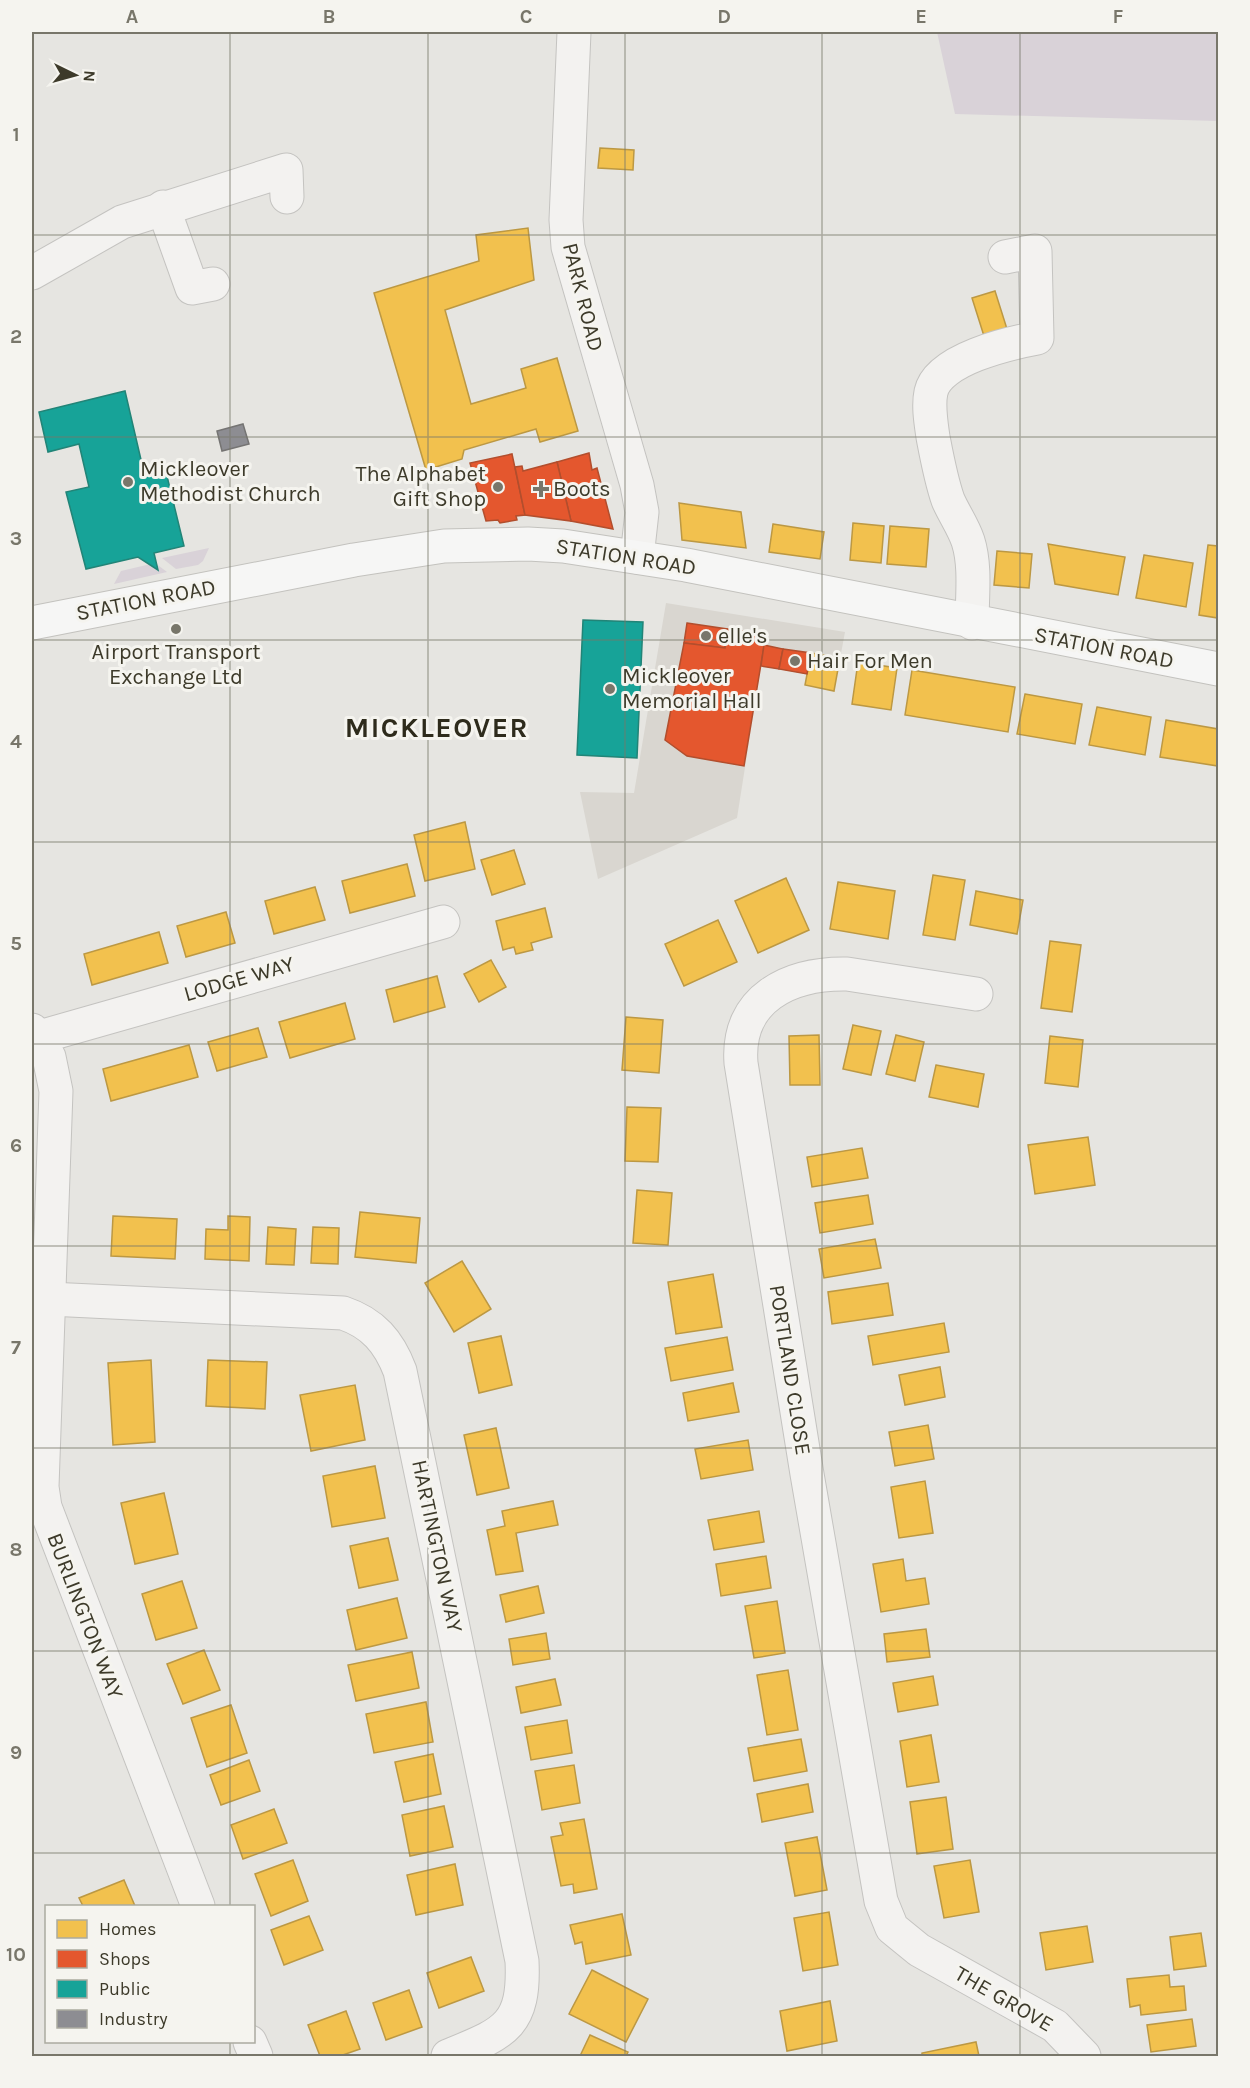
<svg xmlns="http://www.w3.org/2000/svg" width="1250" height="2088" font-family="Karla,sans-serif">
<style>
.built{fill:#d9d6d0}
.green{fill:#d9d2d8}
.homes{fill:#f2c14e;stroke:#bc9843;stroke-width:1.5}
.shops{fill:#e4572e;stroke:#b24e2d;stroke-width:1.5}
.public{fill:#17a398;stroke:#228477;stroke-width:1.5}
.industry{fill:#8d8d92;stroke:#757473;stroke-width:1.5}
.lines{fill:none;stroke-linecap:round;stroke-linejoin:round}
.minor-casing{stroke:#c4c3c0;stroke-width:35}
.major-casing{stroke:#c3c2be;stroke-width:35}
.minor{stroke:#f3f2f0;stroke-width:33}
.major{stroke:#f6f6f5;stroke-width:33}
.grid{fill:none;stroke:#78766a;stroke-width:1.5;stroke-opacity:0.55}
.poi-dot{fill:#78766a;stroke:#f5f4ef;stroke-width:2}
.labels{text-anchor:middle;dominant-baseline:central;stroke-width:6;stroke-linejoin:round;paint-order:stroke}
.street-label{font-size:22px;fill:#3d3a2a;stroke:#f5f4ef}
.poi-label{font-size:22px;fill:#3d3a2a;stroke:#f5f4ef;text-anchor:start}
.district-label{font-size:28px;font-weight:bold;letter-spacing:1.5px;fill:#2e2b1c;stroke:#f5f4ef}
.neatline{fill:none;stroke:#78766a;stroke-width:2}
.grid-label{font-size:20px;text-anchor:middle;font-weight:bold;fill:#78766a}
</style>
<rect width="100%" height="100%" fill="#e6e5e1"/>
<path class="built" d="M666 603 845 632 834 691 805 685 807 674 761 666 737 818 598 879 580 792 634 793Z"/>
<g class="green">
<path d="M937 32H1218V121L955 114Z"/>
<path d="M209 548 203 561 198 565 176 569 162 558Z"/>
<path d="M155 563 167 572 114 584 121 571Z"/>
</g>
<g class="homes">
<path d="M600 148 634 150 633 170 598 168Z"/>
<path d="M528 228 534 280 445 310 471 404 526 388 521 369 557 358 578 431 540 442 536 429 464 450 462 459 426 470 374 293 479 261 476 235Z"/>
<path d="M995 291 1007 329 984 336 972 298Z"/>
<path d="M679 503 741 512 746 548 682 540Z"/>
<path d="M853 523 884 526 881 563 850 560Z"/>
<path d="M773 524 824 532 820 559 769 552Z"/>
<path d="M890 526 929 529 926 567 887 564Z"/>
<path d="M1048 544 1125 557 1118 595 1055 584Z"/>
<path d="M1208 545 1218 546V618L1199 615Z"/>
<path d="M997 551 1032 554 1029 588 994 585Z"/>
<path d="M1144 555 1193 563 1186 607 1136 598Z"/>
<path d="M811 653 840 658 834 691 805 685Z"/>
<path d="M858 662 897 668 891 710 852 704Z"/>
<path d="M912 670 1015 687 1008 732 905 715Z"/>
<path d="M1025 694 1082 704 1075 744 1017 734Z"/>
<path d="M1097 707 1151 717 1145 755 1089 745Z"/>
<path d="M1166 720 1218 729V766L1160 757Z"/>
<path d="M465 822 475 869 425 881 414 835Z"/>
<path d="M514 850 525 884 492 895 481 860Z"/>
<path d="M407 864 415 896 350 913 342 881Z"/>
<path d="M933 875 965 880 955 940 923 935Z"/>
<path d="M786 878 809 930 758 953 735 901Z"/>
<path d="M838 882 895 891 888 939 830 929Z"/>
<path d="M315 887 325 920 274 934 265 901Z"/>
<path d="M976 891 1023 900 1017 934 970 925Z"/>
<path d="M545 908 552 937 531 943 533 950 516 954 514 947 503 950 496 921Z"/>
<path d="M226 912 235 943 186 957 177 926Z"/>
<path d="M718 920 737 962 684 986 665 944Z"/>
<path d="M159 932 168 963 92 985 84 954Z"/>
<path d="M1050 941 1081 945 1072 1012 1041 1008Z"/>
<path d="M491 960 506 987 479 1002 464 974Z"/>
<path d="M437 976 445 1007 394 1022 386 990Z"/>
<path d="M345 1003 355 1039 290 1058 279 1022Z"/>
<path d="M626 1017 663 1020 659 1073 622 1070Z"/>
<path d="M853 1025 881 1031 871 1075 843 1069Z"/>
<path d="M258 1028 267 1057 217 1071 208 1042Z"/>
<path d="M819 1035 820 1085H790L789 1036Z"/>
<path d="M896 1035 924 1042 915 1081 886 1074Z"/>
<path d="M1050 1036 1083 1040 1078 1087 1045 1083Z"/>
<path d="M189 1045 198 1077 111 1101 103 1069Z"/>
<path d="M936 1065 984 1074 978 1107 929 1097Z"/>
<path d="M627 1107 661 1108 658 1162 625 1161Z"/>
<path d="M1088 1137 1095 1185 1035 1194 1028 1145Z"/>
<path d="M862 1148 868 1178 812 1187 807 1157Z"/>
<path d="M637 1190 672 1193 668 1245 633 1243Z"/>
<path d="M868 1195 873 1224 820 1233 815 1203Z"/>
<path d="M360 1212 420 1218 416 1263 355 1257Z"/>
<path d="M113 1216 177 1219 175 1259 111 1256Z"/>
<path d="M228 1216 250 1217 249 1261 205 1259 206 1229 228 1230Z"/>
<path d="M268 1227 296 1229 294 1265 266 1264Z"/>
<path d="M313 1227 339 1228 338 1264 311 1263Z"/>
<path d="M875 1239 881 1268 824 1278 819 1249Z"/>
<path d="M462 1261 491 1309 454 1332 425 1283Z"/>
<path d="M713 1274 722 1327 676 1334 668 1282Z"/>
<path d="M888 1283 893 1315 832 1324 828 1292Z"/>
<path d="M944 1323 949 1352 873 1365 868 1336Z"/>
<path d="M501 1336 512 1385 479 1393 468 1343Z"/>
<path d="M727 1337 733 1370 671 1381 665 1348Z"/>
<path d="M151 1360 155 1442 113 1445 108 1363Z"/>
<path d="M208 1360 267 1362 265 1409 206 1406Z"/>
<path d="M940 1367 945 1397 905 1405 899 1375Z"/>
<path d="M733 1383 739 1412 688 1421 683 1393Z"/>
<path d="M355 1385 365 1440 311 1451 300 1395Z"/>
<path d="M928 1425 934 1459 895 1466 889 1432Z"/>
<path d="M496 1428 509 1488 477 1495 464 1435Z"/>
<path d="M748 1440 753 1470 701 1479 695 1449Z"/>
<path d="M375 1466 385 1518 332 1527 323 1476Z"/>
<path d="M925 1481 933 1533 899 1538 891 1487Z"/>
<path d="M164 1493 178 1554 135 1564 121 1503Z"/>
<path d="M553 1501 558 1525 516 1533 523 1571 496 1575 487 1530 505 1526 502 1511Z"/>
<path d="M759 1511 764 1542 714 1550 708 1520Z"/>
<path d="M388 1538 398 1580 359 1588 350 1546Z"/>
<path d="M766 1556 771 1588 721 1596 716 1564Z"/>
<path d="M903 1559 906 1581 925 1578 929 1604 881 1612 873 1564Z"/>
<path d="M182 1581 197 1628 156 1640 142 1594Z"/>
<path d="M538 1586 544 1613 506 1622 500 1595Z"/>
<path d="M397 1598 407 1638 356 1650 347 1610Z"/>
<path d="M777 1601 785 1653 754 1658 745 1606Z"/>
<path d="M926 1629 930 1657 887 1662 884 1634Z"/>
<path d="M546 1633 550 1659 513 1665 509 1639Z"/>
<path d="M204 1650 220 1690 183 1704 167 1664Z"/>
<path d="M412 1652 419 1688 356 1701 348 1665Z"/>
<path d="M788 1670 798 1730 767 1735 757 1675Z"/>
<path d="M933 1676 938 1705 898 1712 893 1683Z"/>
<path d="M555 1679 561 1705 521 1713 516 1687Z"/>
<path d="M426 1702 433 1742 374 1753 366 1714Z"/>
<path d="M231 1705 247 1753 207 1767 191 1718Z"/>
<path d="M567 1720 572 1753 531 1760 525 1727Z"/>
<path d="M931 1735 939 1782 907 1787 900 1741Z"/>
<path d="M801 1739 807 1771 754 1781 748 1748Z"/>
<path d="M433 1754 441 1794 404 1802 395 1762Z"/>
<path d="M249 1760 260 1791 221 1805 210 1775Z"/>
<path d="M574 1765 580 1803 542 1810 535 1771Z"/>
<path d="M808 1784 813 1812 762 1822 757 1794Z"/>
<path d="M946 1797 953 1849 917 1854 910 1802Z"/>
<path d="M444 1806 453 1847 410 1856 402 1815Z"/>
<path d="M274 1809 287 1843 243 1859 231 1825Z"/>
<path d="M584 1819 597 1889 574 1893 573 1884 561 1886 551 1837 563 1835 560 1823Z"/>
<path d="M817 1837 827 1890 795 1896 785 1843Z"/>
<path d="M293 1860 308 1901 271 1916 255 1874Z"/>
<path d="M970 1860 979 1912 944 1918 934 1866Z"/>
<path d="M455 1864 463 1905 416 1915 407 1875Z"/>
<path d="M124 1880 135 1906H83L79 1898Z"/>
<path d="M829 1912 838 1965 803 1971 794 1918Z"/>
<path d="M622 1914 631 1955 586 1964 582 1942 575 1944 570 1925Z"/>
<path d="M309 1916 323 1950 284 1965 271 1930Z"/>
<path d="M1087 1926 1093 1962 1046 1970 1040 1933Z"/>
<path d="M1201 1933 1206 1966 1174 1970 1170 1937Z"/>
<path d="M471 1957 484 1991 439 2008 427 1973Z"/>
<path d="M592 1970 648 1999 626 2042 569 2014Z"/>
<path d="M1169 1975 1170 1987 1184 1986 1186 2010 1141 2015 1140 2005 1130 2007 1127 1979Z"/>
<path d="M409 1990 422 2027 386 2040 373 2003Z"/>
<path d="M830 2001 837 2041 787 2051 780 2011Z"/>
<path d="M346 2011 360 2049 340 2056H320L308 2025Z"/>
<path d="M1192 2019 1196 2046 1151 2052 1147 2025Z"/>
<path d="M590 2035 628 2052 626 2056H580Z"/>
<path d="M976 2042 979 2056H922V2053Z"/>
</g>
<g class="shops">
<path d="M589 453 592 470 597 468 613 529 571 521 557 462Z"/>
<path d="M512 454 525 515 516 516 517 520 500 523 498 520 486 521 470 463Z"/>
<path d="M557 462 571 521 525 515 515 467 522 466 523 471Z"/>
<path d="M687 623 727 629 725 648 684 643Z"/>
<path d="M727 629 766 634 744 766 687 756 665 740 684 643 725 648Z"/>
<path d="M764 645 783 649 779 669 761 666Z"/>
<path d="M783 649 811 653 807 674 779 669Z"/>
</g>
<g class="public">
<path d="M125 391 145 477 166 472 184 546 154 553 158 570 138 557 86 569 66 492 89 487 79 444 48 452 39 412Z"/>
<path d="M583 620 643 622 637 758 577 755Z"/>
</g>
<path class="industry" d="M243 424 249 444 222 451 217 431Z"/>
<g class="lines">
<defs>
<g id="minor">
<path d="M574 32 566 220 568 247 637 485 642 512 637 557"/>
<path d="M163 207 192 288 213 284"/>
<path d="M32 273 122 222 286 170 287 197"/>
<path d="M972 623C972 597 976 566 968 541 963 526 954 514 948 500 941 480 937 458 933 437 931 423 928 406 931 392 938 359 1010 343 1037 338L1035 251 1005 257"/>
<path d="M976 994 847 974C790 973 736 998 741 1063L807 1474 881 1901 892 1928 919 1950 1055 2026 1084 2056"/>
<path d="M32 1030 49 1057 56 1091 42 1487 45 1507 198 1906"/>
<path d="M36 1038 443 922"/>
<path d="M49 1299 343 1313C373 1323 389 1342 400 1371L522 1961C525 2027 504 2033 448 2056"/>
<path d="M250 2042 256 2056"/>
</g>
<path id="major" d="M32 623 354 560 444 546 528 544 563 546 686 565 1218 669"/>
</defs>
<use href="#minor" class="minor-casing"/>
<use href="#major" class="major-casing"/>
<use href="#minor" class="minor"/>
<use href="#major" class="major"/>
</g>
<path class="grid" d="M230 32V1906M428 32V2056M625 32V2056M822 32V2056M1020 32V2056M32 235H1218M32 437H1218M32 640H1218M32 842H1218M32 1044H1218M32 1246H1218M32 1448H1218M32 1651H1218M32 1853H1218M230 2042V2056"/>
<g class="poi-dot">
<circle cx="128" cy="482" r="6"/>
<circle cx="498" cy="487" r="6"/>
<path d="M538 480h6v6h6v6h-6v6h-6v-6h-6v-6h6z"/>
<circle cx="176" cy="629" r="6"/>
<circle cx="706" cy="636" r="6"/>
<circle cx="795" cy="661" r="6"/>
<circle cx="610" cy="689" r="6"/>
</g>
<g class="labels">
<g class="street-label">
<text transform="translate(583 297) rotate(76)">PARK ROAD</text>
<text transform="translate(626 557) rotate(9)">STATION ROAD</text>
<text transform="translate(146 600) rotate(-11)">STATION ROAD</text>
<text transform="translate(1104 648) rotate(11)">STATION ROAD</text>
<text transform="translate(239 979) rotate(-16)">LODGE WAY</text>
<text transform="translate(790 1370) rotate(81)">PORTLAND CLOSE</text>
<text transform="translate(437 1546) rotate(78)">HARTINGTON WAY</text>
<text transform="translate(85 1616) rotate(69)">BURLINGTON WAY</text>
<text transform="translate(1004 1999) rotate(30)">THE GROVE</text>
</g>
<g class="poi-label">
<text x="140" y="469">Mickleover<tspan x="140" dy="25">Methodist Church</tspan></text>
<text x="486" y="474" text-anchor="end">The Alphabet<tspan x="486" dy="25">Gift Shop</tspan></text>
<text x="553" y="489">Boots</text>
<text x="718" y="636">elle's</text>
<text x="176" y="652" text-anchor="middle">Airport Transport<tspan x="176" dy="25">Exchange Ltd</tspan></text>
<text x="807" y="661">Hair For Men</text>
<text x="622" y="676">Mickleover<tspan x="622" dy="25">Memorial Hall</tspan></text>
</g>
<g class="district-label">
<text x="437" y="727">MICKLEOVER</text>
</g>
</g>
<rect width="1250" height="2088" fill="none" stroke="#f5f4ef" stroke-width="66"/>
<rect x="45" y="1905" width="210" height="138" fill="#f5f4ef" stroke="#abaaa0" stroke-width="1.5"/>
<rect x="57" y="1920" width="30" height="18" fill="#f2c14e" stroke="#abaaa0" stroke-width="1.5"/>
<text x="99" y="1935" font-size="18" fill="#3d3a2a">Homes</text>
<rect x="57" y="1950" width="30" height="18" fill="#e4572e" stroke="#abaaa0" stroke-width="1.5"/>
<text x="99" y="1965" font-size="18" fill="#3d3a2a">Shops</text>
<rect x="57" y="1980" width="30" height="18" fill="#17a398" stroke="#abaaa0" stroke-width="1.5"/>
<text x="99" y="1995" font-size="18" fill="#3d3a2a">Public</text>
<rect x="57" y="2010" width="30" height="18" fill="#8d8d92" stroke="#abaaa0" stroke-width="1.5"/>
<text x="99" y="2025" font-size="18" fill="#3d3a2a">Industry</text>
<g transform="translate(75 75) rotate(95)" stroke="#f5f4ef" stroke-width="4.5" paint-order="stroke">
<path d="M0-4.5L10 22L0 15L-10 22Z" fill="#3d3a2a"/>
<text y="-9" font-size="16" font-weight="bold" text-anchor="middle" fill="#3d3a2a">N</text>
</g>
<rect x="33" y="33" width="1184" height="2022" class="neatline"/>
<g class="grid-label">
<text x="132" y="23">A</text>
<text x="329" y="23">B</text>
<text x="526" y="23">C</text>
<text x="724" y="23">D</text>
<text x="921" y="23">E</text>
<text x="1118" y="23">F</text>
<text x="16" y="141">1</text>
<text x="16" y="343">2</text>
<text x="16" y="545">3</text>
<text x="16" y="748">4</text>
<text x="16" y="950">5</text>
<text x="16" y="1152">6</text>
<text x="16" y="1354">7</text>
<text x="16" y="1556">8</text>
<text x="16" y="1759">9</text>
<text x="16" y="1961">10</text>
</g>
</svg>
